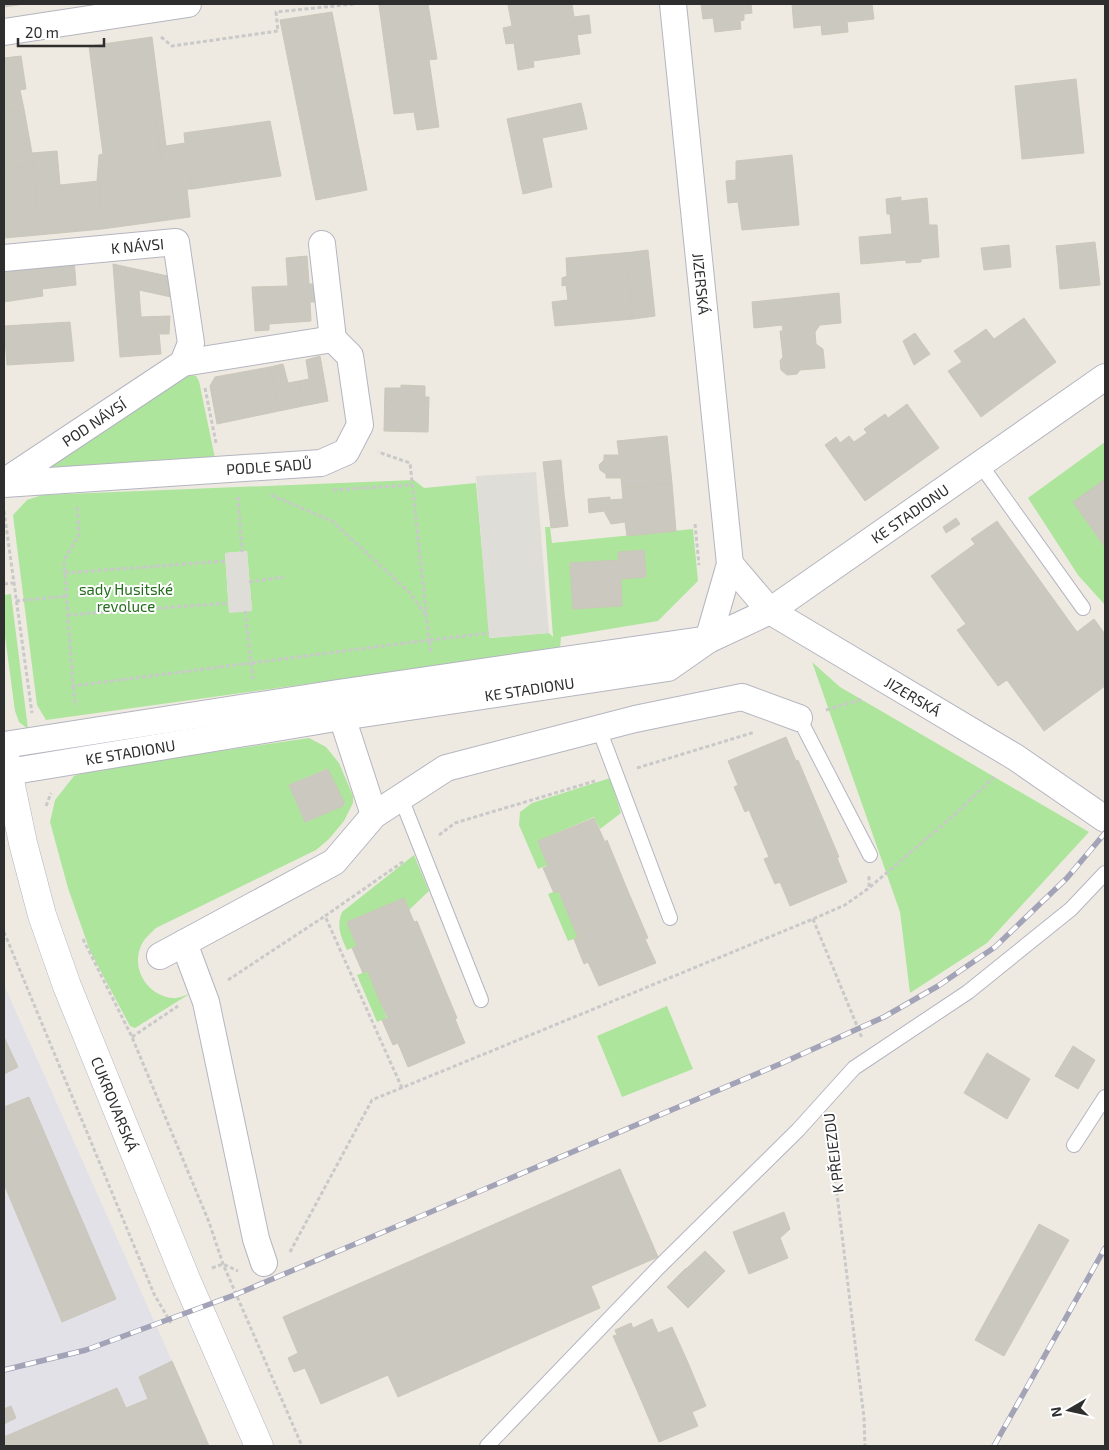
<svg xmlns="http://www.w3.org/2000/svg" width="1109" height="1450" font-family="'Exo 2',sans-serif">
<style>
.industrial{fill:#e3e1e8}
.green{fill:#ade59d;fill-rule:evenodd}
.plaza{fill:#dfddd8}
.building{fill:#cbc8bf;stroke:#cbc7ba}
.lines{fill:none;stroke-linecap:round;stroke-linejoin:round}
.lane-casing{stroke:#b4b5c1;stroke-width:16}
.street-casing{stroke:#b4b5c1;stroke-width:28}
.secondary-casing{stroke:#b4b5c1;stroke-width:29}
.path{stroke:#c9c9c9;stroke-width:3;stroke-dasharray:4 2.5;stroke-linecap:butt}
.lane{stroke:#fff;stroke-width:14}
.street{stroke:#fff;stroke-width:26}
.secondary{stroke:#fff;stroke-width:28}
.rail-casing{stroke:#a3a3b8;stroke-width:5.5}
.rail{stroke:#fff;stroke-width:4;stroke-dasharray:11;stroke-linecap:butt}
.labels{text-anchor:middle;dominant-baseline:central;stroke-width:4;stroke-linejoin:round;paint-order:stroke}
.street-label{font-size:15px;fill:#2e2e2e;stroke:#fff}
.park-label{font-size:15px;fill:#226e1b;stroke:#fff}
</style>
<rect width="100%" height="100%" fill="#efeae1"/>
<path class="industrial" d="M4 985 172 1361 209 1446H4Z"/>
<g class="green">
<path d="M190 375 196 376 199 381 215 458 53 469 51 465 176 379Z"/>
<path d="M1105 442V605L1078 575 1028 498Z"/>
<path d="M414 480 424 488 476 483 490 638 549 633 553 637 545 527H550L552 543 693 529 698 581 658 621 561 637 560 649 46 720 37 705 13 515 27 500 42 495ZM247 551 252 611 229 612 225 553Z"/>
<path d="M11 594 28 729 19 722 15 711 4 629V595Z"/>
<path d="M812 662 840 687 1089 832 987 943 910 993 900 912Z"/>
<path d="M309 738 326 747 339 763 353 796V803L344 821 329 839 316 850 156 928C152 932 146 937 143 942 129 966 146 995 172 998 178 999 186 995 191 993L135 1028 130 1026 90 951 68 888 50 822 55 800 74 776 96 769ZM327 769 342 806 305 822 289 785Z"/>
<path d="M610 778 621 813 600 829 594 817 538 841 548 865 538 869 519 825 520 812 532 803Z"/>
<path d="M414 855 429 891 409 910 404 898 348 922 357 946 347 950C341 937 336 926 342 912Z"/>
<path d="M558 890 579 937 568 941 548 894Z"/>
<path d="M368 971 387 1018 377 1022 357 975Z"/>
<path d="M667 1006 693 1069 622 1097 597 1036Z"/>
</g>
<g class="plaza">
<path d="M536 472 549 633 489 638 476 476Z"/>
<path d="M247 551 252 611 229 613 225 553Z"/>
</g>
<g class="building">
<path d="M4 4H24L4 7Z"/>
<path d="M392 4H428L437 59 429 60 439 127 417 130 414 112 394 114 379 5Z"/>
<path d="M520 4H572L574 17 589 15 591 33 577 35 580 54 533 61 534 67 518 70 514 43 506 44 503 28 512 26 508 5Z"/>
<path d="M701 4H751L752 13 744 14V20L740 21 741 29 715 32 713 18 703 19Z"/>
<path d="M792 4H872L874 19 847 22 848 32 822 35 821 25 794 28Z"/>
<path d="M332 12 367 190 316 200 280 20Z"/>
<path d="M152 37 160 99 153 100 162 167 188 164 192 189H187L190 217 102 229 99 181H97L99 155 103 154 89 46Z"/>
<path d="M21 56 26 89 20 90 24 109 4 113V58Z"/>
<path d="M1076 79 1084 153 1022 159 1015 86Z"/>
<path d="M160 99 166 146 185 143 184 133 270 121 281 176 192 189 188 164 162 167 153 100Z"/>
<path d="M581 103 587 129 542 138 552 187 523 194 507 119Z"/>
<path d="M24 109 34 164 4 170V113Z"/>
<path d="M57 151 60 185 99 181 102 229 38 235 32 153Z"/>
<path d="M792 155 799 225 742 230 738 202 728 203 726 181 736 180V161Z"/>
<path d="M34 164 38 235 4 238V170Z"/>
<path d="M901 197V201L927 198 929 225H937L939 257 921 259V262L906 263V260L861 264 859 237 892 234 890 214H887L886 199Z"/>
<path d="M1095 242 1097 259 1058 263 1056 246Z"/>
<path d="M1009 245 1011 267 984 270 981 248Z"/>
<path d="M648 250 655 316 633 319 628 271H635L633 252Z"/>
<path d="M633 252 635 271H628L633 319 555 326 552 302 568 300 566 285 562 286V278L567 276 566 258Z"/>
<path d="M307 256 309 284H316L317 302H310L311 321 269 324V330L255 331 252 287 288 286 286 258Z"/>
<path d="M74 259 76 285 42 289 43 296 4 302V265Z"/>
<path d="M1097 259 1100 285 1060 289 1058 263Z"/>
<path d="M113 264 172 277 171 297 139 290 141 317 170 316 169 334H159L161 354 120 357Z"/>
<path d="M839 293 841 323 820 325 815 332 816 344 823 349 825 368 800 370 797 374 787 375 781 370 780 361 783 357 780 331H783L782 325 754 328 752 302Z"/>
<path d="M1024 318 1056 362 1019 389 1002 366 996 370 972 339 986 329 994 339Z"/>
<path d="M70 322 74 361 7 365 4 326Z"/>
<path d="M915 333 930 354 914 365 903 341Z"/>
<path d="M972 339 996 370 1002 366 1019 389 981 417 948 371 962 362 954 351Z"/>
<path d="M320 356 328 401 303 406 299 381 309 379 306 360Z"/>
<path d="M283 364 288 383 299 381 303 406 279 411 270 367Z"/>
<path d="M270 367 279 411 217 424 210 386 215 377Z"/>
<path d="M401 385 425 386V397H429L428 432 384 431 385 388H401Z"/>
<path d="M907 404 939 448 865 501 825 445 836 437 840 443 849 436 854 442 867 433 864 429 885 414 888 418Z"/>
<path d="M667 436 672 483 622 488 621 478H606V474L600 470 599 465 604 460V455H619L617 441Z"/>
<path d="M561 460 564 493 547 495 543 462Z"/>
<path d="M1105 479V547L1073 502Z"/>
<path d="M672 483 676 531 627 536 625 522 611 524 604 511 589 513 588 499 610 497V500L623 499 622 488Z"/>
<path d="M564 493 568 526 551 528 547 495Z"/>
<path d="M956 518 960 524 946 533 943 527Z"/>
<path d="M997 521 1077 632 1094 619 1105 634V686L1044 731 1007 680 998 686 957 630 966 624 931 576 975 544 971 539Z"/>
<path d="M644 550 646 577 621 579 622 606 573 609 570 563 619 560 618 552Z"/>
<path d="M786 737 796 761 798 760 839 857 837 858 847 882 790 906 780 882 775 884 764 859 769 857 749 810 745 812 734 787 738 785 728 761Z"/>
<path d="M328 769 344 802 343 806 305 822 289 785Z"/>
<path d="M594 818 605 842 607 840 627 889 568 914 559 891 554 893 543 868 548 866 538 841Z"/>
<path d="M627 889 648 938 645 939 656 963 599 986 588 962 584 964 574 939 578 937 568 914Z"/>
<path d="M404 898 414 922 417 921 437 970 377 995 368 971 363 973 352 948 357 946 347 922Z"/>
<path d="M437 970 457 1018 455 1019 465 1043 408 1067 398 1043 393 1045 382 1020 388 1018 377 995Z"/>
<path d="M4 1037 18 1067 4 1074Z"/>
<path d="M1073 1046 1095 1060 1078 1089 1055 1076Z"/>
<path d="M987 1053 1030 1079 1007 1119 964 1093Z"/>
<path d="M29 1097 116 1299 62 1322 4 1184V1107Z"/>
<path d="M620 1169 658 1257 591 1286 600 1308 398 1397 388 1375 321 1404 305 1368 294 1372 288 1358 298 1353 283 1317Z"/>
<path d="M784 1212 790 1229 780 1238 788 1258 749 1274 733 1232Z"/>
<path d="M1039 1224 1069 1240 1004 1356 975 1340Z"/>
<path d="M705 1251 725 1271 706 1290 685 1270Z"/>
<path d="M686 1268 685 1270 706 1290 688 1308 667 1287Z"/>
<path d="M652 1319 658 1333 672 1327 689 1365 636 1388 613 1336 617 1335 615 1330 631 1323 633 1328Z"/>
<path d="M172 1361 209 1446H4V1437L117 1388 126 1408 148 1399 139 1377Z"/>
<path d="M689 1365 706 1406 692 1412 698 1426 659 1442 636 1388Z"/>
<path d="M11 1406 16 1418 4 1424V1409Z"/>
</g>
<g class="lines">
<defs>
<g id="lane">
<path d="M980 464 1083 608"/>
<path d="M799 718 870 855"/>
<path d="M599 729 670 918"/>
<path d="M401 798 481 1000"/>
<path d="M1074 1145 1105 1097"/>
<path d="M487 1446 660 1266 798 1130 854 1068 968 992 1071 909 1105 873"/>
</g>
<g id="street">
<path id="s1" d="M673 4 730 564 770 611 1015 757 1105 819"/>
<path d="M4 32 188 4"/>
<path d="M322 244 333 339"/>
<path id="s2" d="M4 258 176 242 191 343 183 363"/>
<path id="s3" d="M4 482 183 363 333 339 350 356 360 425 346 452 321 463 4 484"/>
<path d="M708 640 730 564"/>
<path d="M339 701 342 717 374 815"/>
<path d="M4 745 338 693 702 640"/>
<path id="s4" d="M8 772 342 717 668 668 708 640 770 611 1105 377"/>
<path d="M184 943 206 1002 256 1239 264 1263"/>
<path d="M160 956 334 862 374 815 446 768 635 719 742 697 799 718"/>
</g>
<g id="secondary">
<path id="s5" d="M4 752 23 843 42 915 67 986 186 1279 259 1446"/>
</g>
</defs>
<use href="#lane" class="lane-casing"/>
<use href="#street" class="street-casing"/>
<use href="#secondary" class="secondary-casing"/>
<g class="path">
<path d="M161 37 172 46 278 31 276 12 354 4"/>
<path d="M205 388 216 443"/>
<path d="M333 490 412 485"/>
<path d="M271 495 332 521 409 592 425 614"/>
<path d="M238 497 242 552"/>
<path d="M77 507 79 535 64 560 73 686 429 640 410 463 378 452"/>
<path d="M4 511 32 713"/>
<path d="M695 524 699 565"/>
<path d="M65 573 226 561"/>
<path d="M249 582 284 577"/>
<path d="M4 584 13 583"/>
<path d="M16 601 66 596"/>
<path d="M245 611 253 679"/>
<path d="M67 615 229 603"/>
<path d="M431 652 429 640 489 633"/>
<path d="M73 686 76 706"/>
<path d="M826 710 863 699"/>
<path d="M637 768 755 732"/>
<path d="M46 806 51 793"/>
<path d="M439 835 455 823 595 781"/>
<path d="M870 887 952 817 994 777"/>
<path d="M813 919 862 1038"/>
<path d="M4 932 154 1294 171 1323"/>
<path d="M83 939 132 1037 209 1222 223 1264 302 1446"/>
<path d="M228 980 325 916"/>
<path d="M132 1037 178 1006"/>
<path d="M402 1088 325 916 404 861"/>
<path d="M829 1127 864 1418 865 1446"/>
<path d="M290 1252 372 1100 813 919 845 905 869 888V876"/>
<path d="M212 1268 223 1264 238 1271"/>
</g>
<use href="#lane" class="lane"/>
<use href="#street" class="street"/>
<use href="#secondary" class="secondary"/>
<defs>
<g id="rail">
<path d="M4 1370 86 1350 237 1294 780 1064 884 1017 938 986 995 947 1067 878 1105 833"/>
<path d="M994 1446 1105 1248"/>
</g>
</defs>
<use href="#rail" class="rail-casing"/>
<use href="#rail" class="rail"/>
</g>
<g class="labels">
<g class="street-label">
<text stroke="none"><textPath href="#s2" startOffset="134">K NÁVSI</textPath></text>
<text stroke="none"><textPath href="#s1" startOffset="281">JIZERSKÁ</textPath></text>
<text stroke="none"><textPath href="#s3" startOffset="108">POD NÁVSÍ</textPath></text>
<text transform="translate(269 466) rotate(-4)">PODLE SADŮ</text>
<text stroke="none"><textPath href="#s4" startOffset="956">KE STADIONU</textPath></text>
<text stroke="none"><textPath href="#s4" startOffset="528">KE STADIONU</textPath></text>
<text stroke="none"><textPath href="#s1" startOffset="791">JIZERSKÁ</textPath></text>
<text stroke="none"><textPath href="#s4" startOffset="124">KE STADIONU</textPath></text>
<text stroke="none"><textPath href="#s5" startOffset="370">CUKROVARSKÁ</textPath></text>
<text transform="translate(833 1153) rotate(-97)">K PŘEJEZDU</text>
</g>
<g class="park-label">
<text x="126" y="589">sady Husitské<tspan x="126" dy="17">revoluce</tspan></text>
</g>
</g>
<rect width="1109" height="1450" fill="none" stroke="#2e2e2e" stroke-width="10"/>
<g transform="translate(1069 1410) rotate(261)" stroke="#ffffff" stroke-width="4" paint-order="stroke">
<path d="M0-4L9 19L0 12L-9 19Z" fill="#2e2e2e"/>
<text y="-8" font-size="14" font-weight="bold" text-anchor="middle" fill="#2e2e2e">N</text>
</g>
<path d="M18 38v8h86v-8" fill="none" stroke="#2e2e2e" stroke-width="2.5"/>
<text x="25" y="38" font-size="15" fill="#2e2e2e" stroke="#ffffff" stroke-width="4" paint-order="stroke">20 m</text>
</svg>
